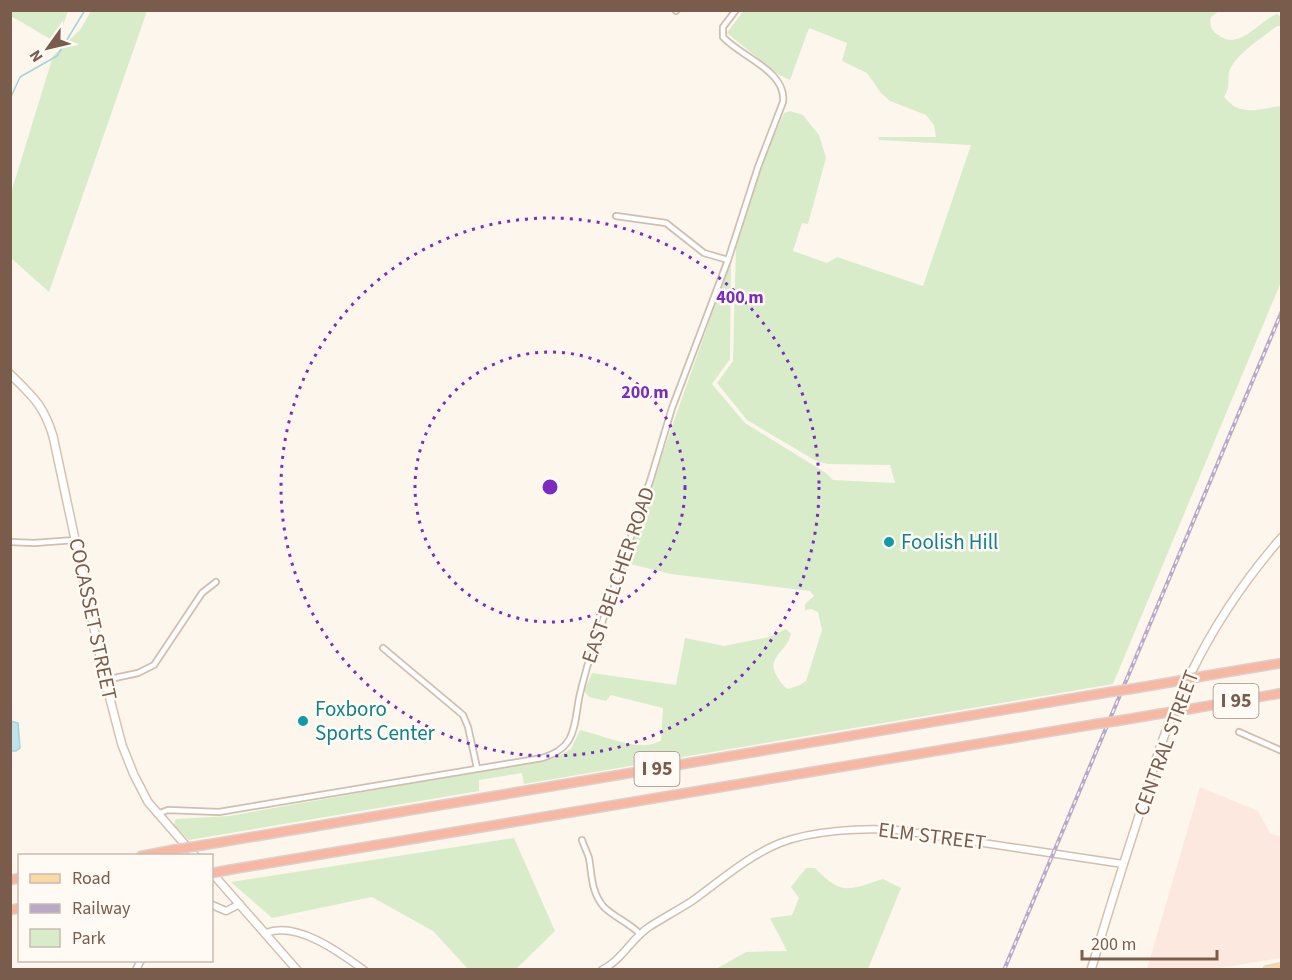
<svg xmlns="http://www.w3.org/2000/svg" width="1292" height="980" font-family="'Source Sans 3',sans-serif">
<style>
.commercial{fill:#fde8e0}
.green{fill:#d8ecc9}
.water{fill:#bfe3e8;stroke:#a5d3da;stroke-width:1.5}
.lines{fill:none;stroke-linecap:round;stroke-linejoin:round}
.stream{stroke:#a5d3da;stroke-width:1.5}
.minor-casing{stroke:#d1beb0;stroke-width:8}
.tertiary-casing{stroke:#d1beb0;stroke-width:9}
.secondary-casing{stroke:#d6c0b0;stroke-width:10}
.primary-casing{stroke:#dad1cd;stroke-width:10}
.motorway-casing{stroke:#dad1cd;stroke-width:11}
.minor{stroke:#fff;stroke-width:4.5}
.tertiary{stroke:#fff;stroke-width:6}
.secondary{stroke:#fff;stroke-width:7}
.primary{stroke:#fbd9a5;stroke-width:8}
.motorway{stroke:#f7b7a3;stroke-width:8}
.rail-casing{stroke:#b9a8c9;stroke-width:4}
.rail{stroke:#fffaf3;stroke-width:1.5;stroke-dasharray:4.5;stroke-linecap:butt}
.motorway-bridge-casing{stroke:#dad1cd;stroke-width:11;stroke-linecap:butt}
.motorway-bridge{stroke:#f7b7a3;stroke-width:8}
.ring{fill:none;stroke:#7b2cbf;stroke-width:3;stroke-dasharray:3 6}
.culture-dot{fill:#0f9aa8;stroke:#fffaf3;stroke-width:2}
.labels{text-anchor:middle;dominant-baseline:central;stroke-width:5;stroke-linejoin:round;paint-order:stroke}
.shield{fill:#fffaf3;stroke:#a28b7f;stroke-width:1.5}
.shield-label{font-size:20px;font-weight:bold;fill:#7a5c4d}
.culture-label{font-size:21px;fill:#0d838f;stroke:#fffaf3;text-anchor:start}
.street-label{font-size:21px;fill:#7a5c4d;stroke:#fffaf3}
.centre{fill:#7b2cbf;stroke:#fffaf3;stroke-width:3}
.ring-label{font-size:18px;text-anchor:middle;font-weight:bold;fill:#7b2cbf;stroke:#fffaf3;stroke-width:5;stroke-linejoin:round;paint-order:stroke}
</style>
<rect width="100%" height="100%" fill="#fdf6ec"/>
<path class="commercial" d="M1200 787 1258 811 1270 833 1281 837V958L1213 969H1147Z"/>
<g class="green">
<path d="M11 10H68V11L57 43 11 16Z"/>
<path d="M91 11H147L49 292 11 258V193L53 56 80 30Z"/>
<path d="M743 11H1219L1211 17C1209 23 1211 30 1217 34 1239 53 1258 21 1277 14L1281 17V26H1277C1262 37 1238 53 1230 69 1226 80 1232 84 1224 97 1240 117 1259 109 1281 106V282L1113 684 524 784 522 773 479 780V791L189 840 174 825 176 819 229 816 555 758 571 749 580 730C601 735 627 747 647 745 652 745 656 742 661 741L663 708 611 695 606 701 589 697 584 691 592 673 676 685 685 638 724 646 769 637 786 629 791 634C787 653 764 657 778 678 781 683 783 686 788 689L800 685 806 681 822 630 818 612 811 609 805 610V604L814 596 810 591 671 574 626 563 670 432 731 260 730 359 712 384 745 423 826 473 833 480 895 483 890 465 828 464 816 461 747 420 717 383 733 361 736 245 762 164 784 113 790 111 803 115 819 135 826 158 808 224 802 223 793 251 827 263 837 257 923 286 971 145 879 140 878 137H936L934 125 926 115 890 101 881 93 867 73 842 61 847 43 809 28 790 80 779 75 727 33Z"/>
<path d="M514 838 555 931 516 969H468L433 931 372 897 272 918 231 882Z"/>
<path d="M806 868H815C842 896 848 890 883 879L901 888 868 969H716L746 952 787 951 770 918 792 915 799 898 791 887Z"/>
</g>
<path class="water" d="M11 721 18 723 20 748 16 751H11Z"/>
<g class="lines">
<path class="stream" d="M10 99 20 77 57 56 85 10"/>
<defs>
<g id="minor">
<path d="M675 10 676 11"/>
<path d="M616 216 666 223 704 253 728 260"/>
<path d="M10 542 34 543 75 540"/>
<path d="M383 648 463 715 468 727 477 768"/>
<path d="M105 680 138 673 154 665 202 593 216 582"/>
<path d="M1239 732 1282 751"/>
<path d="M157 814 168 810 219 812 542 758C573 749 574 731 578 704 580 691 584 679 587 667L651 478 672 408 728 260 758 167 783 102C787 71 741 57 723 37V27L736 10"/>
<path d="M582 840C584 846 587 852 589 858 592 875 591 891 603 906 613 917 630 923 640 934"/>
</g>
<g id="tertiary">
<path d="M212 905 226 911 240 904"/>
<path d="M266 933C297 921 339 952 364 970"/>
<path d="M136 970 141 960"/>
<path d="M602 970C622 960 631 939 649 927 663 918 678 910 692 901 720 881 748 856 780 843 814 830 861 828 897 830L1123 864"/>
</g>
<g id="secondary">
<path d="M10 374C33 397 43 404 53 436L105 680 122 745 134 775 148 802 195 856"/>
<path d="M212 873 297 970"/>
<path d="M1091 970C1106 920 1121 871 1137 822 1152 771 1167 720 1191 673 1215 624 1246 578 1282 537"/>
</g>
<path id="primary" d="M1267 970 1282 967"/>
<g id="motorway">
<path d="M1204 676 1282 663"/>
<path d="M1131 689 1172 682"/>
<path d="M1190 709 1282 693"/>
<path d="M1117 721 1158 714"/>
<path d="M204 845 1110 692"/>
<path d="M141 856 172 850"/>
<path d="M228 870 1096 724"/>
<path d="M10 880 20 878"/>
<path d="M10 910 20 908"/>
</g>
</defs>
<use href="#minor" class="minor-casing"/>
<use href="#tertiary" class="tertiary-casing"/>
<use href="#secondary" class="secondary-casing"/>
<use href="#primary" class="primary-casing"/>
<use href="#motorway" class="motorway-casing"/>
<use href="#minor" class="minor"/>
<use href="#tertiary" class="tertiary"/>
<use href="#secondary" class="secondary"/>
<use href="#primary" class="primary"/>
<use href="#motorway" class="motorway"/>
<defs>
<path id="rail" d="M1004 970 1282 311"/>
</defs>
<use href="#rail" class="rail-casing"/>
<use href="#rail" class="rail"/>
<defs>
<g id="motorway-bridge">
<path d="M1172 682 1204 676"/>
<path d="M1110 692 1131 689"/>
<path d="M1158 714 1190 709"/>
<path d="M1096 724 1117 721"/>
<path d="M172 850 204 845"/>
<path d="M212 873 228 870"/>
</g>
</defs>
<use href="#motorway-bridge" class="motorway-bridge-casing"/>
<use href="#motorway-bridge" class="motorway-bridge"/>
</g>
<g class="ring">
<circle cx="550" cy="487" r="135"/>
<circle cx="550" cy="487" r="269"/>
</g>
<g class="culture-dot">
<circle cx="889" cy="542" r="6"/>
<circle cx="303" cy="721" r="6"/>
</g>
<g class="labels">
<g class="shield">
<rect x="1213.5" y="684" width="45" height="34" rx="4.5"/>
<rect x="634.5" y="752" width="45" height="34" rx="4.5"/>
</g>
<g class="shield-label">
<text x="1236" y="701">I 95</text>
<text x="657" y="769">I 95</text>
</g>
<g class="culture-label">
<text x="901" y="542">Foolish Hill</text>
<text x="315" y="709">Foxboro<tspan x="315" dy="24">Sports Center</tspan></text>
</g>
<g class="street-label">
<text transform="translate(618 575) rotate(-71)">EAST BELCHER ROAD</text>
<text transform="translate(93 619) rotate(78)">COCASSET STREET</text>
<text transform="translate(1166 743) rotate(-70)">CENTRAL STREET</text>
<text transform="translate(932 836) rotate(7)">ELM STREET</text>
</g>
</g>
<circle cx="550" cy="487" r="9" class="centre"/>
<g class="ring-label">
<text x="740" y="303">400 m</text>
<text x="645" y="398">200 m</text>
</g>
<rect width="1292" height="980" fill="none" stroke="#7a5c4d" stroke-width="24"/>
<rect x="18" y="854" width="195" height="108" fill="#fffaf3" stroke="#cabbb1" stroke-width="1.5"/>
<rect x="30" y="874" width="30" height="9" fill="#fbd9a5" stroke="#cabbb1" stroke-width="1.5"/>
<text x="72" y="884" font-size="18" fill="#7a5c4d">Road</text>
<rect x="30" y="904" width="30" height="9" fill="#b9a8c9" stroke="#cabbb1" stroke-width="1.5"/>
<text x="72" y="914" font-size="18" fill="#7a5c4d">Railway</text>
<rect x="30" y="929" width="30" height="18" fill="#d8ecc9" stroke="#cabbb1" stroke-width="1.5"/>
<text x="72" y="944" font-size="18" fill="#7a5c4d">Park</text>
<g transform="translate(48 48) rotate(236)" stroke="#fffaf3" stroke-width="4.5" paint-order="stroke">
<path d="M0-4.5L10 22L0 15L-10 22Z" fill="#7a5c4d"/>
<text y="-9" font-size="16" font-weight="bold" text-anchor="middle" fill="#7a5c4d">N</text>
</g>
<path d="M1082 950v9h135v-9" fill="none" stroke="#7a5c4d" stroke-width="3"/>
<text x="1091" y="950" font-size="18" fill="#7a5c4d" stroke="#fffaf3" stroke-width="4.5" paint-order="stroke">200 m</text>
</svg>
